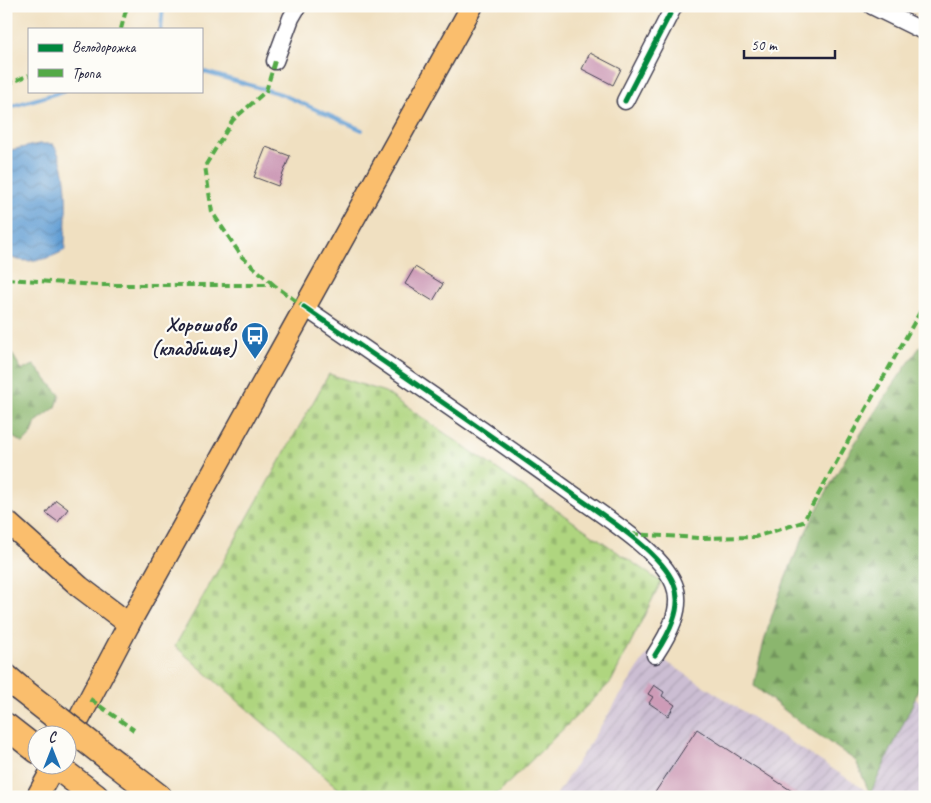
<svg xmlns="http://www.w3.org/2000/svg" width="931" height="803" font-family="Caveat,sans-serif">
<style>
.industrial{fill:url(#industrial-furrows)}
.forest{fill:url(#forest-firs);stroke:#566c54}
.cemetery{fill:url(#cemetery-stones);stroke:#687c5d}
.water{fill:url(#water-waves);stroke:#436088}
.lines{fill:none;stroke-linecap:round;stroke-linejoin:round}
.stream{stroke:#649fd4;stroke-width:4}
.building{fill:#cd9bb7}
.minor-casing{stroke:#413e4f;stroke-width:19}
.major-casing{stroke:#413e4f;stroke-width:24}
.highway-casing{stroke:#413e4f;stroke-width:28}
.minor{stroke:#fff;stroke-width:16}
.major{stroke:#fabe6d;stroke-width:21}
.highway{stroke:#fabe6d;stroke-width:25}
.highway-bridge-casing{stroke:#413e4f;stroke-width:28;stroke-linecap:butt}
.highway-bridge{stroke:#fabe6d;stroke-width:25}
.quiet{stroke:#53aa46;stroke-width:4;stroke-dasharray:8 4;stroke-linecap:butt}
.cycleway-casing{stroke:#fdfcf7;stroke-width:8}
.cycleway{stroke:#00873e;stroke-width:5}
.labels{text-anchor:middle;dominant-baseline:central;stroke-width:4.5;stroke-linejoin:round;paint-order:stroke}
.poi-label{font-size:21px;font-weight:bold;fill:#22223b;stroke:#fdfcf7;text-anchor:end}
</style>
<defs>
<pattern id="industrial-furrows" width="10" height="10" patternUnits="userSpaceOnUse" patternTransform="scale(1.25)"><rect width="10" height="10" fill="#ccbed3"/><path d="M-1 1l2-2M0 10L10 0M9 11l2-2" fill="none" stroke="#afa3b6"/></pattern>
<pattern id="forest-firs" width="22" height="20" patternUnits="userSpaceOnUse" patternTransform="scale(1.25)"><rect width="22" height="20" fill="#8bb66e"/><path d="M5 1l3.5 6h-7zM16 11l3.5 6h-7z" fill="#71945c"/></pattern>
<pattern id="cemetery-stones" width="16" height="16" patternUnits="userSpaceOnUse" patternTransform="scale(1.25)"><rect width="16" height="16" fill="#afd57f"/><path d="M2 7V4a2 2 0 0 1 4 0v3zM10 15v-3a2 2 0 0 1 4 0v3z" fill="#96b76f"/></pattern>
<pattern id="water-waves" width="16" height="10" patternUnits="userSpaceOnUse" patternTransform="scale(1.25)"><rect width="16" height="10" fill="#649fd4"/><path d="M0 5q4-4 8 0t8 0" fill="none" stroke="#5281ad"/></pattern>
</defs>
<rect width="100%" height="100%" fill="#fdfcf7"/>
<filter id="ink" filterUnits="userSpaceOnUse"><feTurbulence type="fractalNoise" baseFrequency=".02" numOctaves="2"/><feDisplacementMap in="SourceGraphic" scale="10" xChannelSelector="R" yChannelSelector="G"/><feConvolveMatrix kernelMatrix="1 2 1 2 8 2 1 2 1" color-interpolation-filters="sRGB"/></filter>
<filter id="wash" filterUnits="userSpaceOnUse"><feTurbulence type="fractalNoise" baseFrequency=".0096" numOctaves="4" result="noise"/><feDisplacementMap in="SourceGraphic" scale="20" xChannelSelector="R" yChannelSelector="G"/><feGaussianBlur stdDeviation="1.12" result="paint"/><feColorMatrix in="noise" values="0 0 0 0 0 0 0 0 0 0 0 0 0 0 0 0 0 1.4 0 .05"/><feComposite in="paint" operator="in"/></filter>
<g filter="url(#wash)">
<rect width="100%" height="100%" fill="#f0e0c1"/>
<path class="industrial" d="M647 654 656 655 870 793 915 699 925 704V797H555Z"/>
<g class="forest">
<path d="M925 340V666L915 699 870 794 856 761 797 720 754 686C777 559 850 443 925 340Z"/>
<path d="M6 344 22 370 34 365 60 395 56 407 36 422 32 434 23 443 9 435 6 430Z"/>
</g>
<path class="cemetery" d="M329 374 385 392 661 582 611 682 494 797H348L175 646Z"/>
<path class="water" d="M39 144H53C72 172 65 217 65 250 48 260 24 266 6 255V151Z"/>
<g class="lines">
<g class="stream">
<path d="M161 29 163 6"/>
<path d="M201 71 281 94 362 130"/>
<path d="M6 108 64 91"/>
</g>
</g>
<g id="blocks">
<g class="building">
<path d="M590 53 621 69 613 85 582 69Z"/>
<path d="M266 147 290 156 278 186 254 177Z"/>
<path d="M415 267 443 284 433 301 405 284Z"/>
<path d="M56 500 68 509 58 522 46 513Z"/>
<path d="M654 685 664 692 662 696 675 705 668 716 649 703 653 697 648 694Z"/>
<path d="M697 729 801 797H652Z"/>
</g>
</g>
</g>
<g filter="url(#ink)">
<use href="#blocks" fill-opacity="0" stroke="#413e4f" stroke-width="1"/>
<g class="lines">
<defs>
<g id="minor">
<path d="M872 6 925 32"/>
<path d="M275 61 291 18 298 6"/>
<path d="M625 101 674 6"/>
<path d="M304 307C391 367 478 426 563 487 594 510 660 549 674 584 684 608 668 635 655 655"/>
</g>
<g id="major">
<path d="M6 521 80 587 129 624"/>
<path d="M68 740 129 624 472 6"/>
<path d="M37 797 54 766"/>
</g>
<g id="highway">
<path d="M6 677 19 688"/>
<path d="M6 726 38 751"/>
<path d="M115 763 159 797"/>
<path d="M56 766 96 797"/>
</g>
</defs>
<use href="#minor" class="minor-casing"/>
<use href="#major" class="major-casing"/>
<use href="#highway" class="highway-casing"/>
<use href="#minor" class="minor"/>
<use href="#major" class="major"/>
<use href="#highway" class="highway"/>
<defs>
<path id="highway-bridge" d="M19 688 115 763"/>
</defs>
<use href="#highway-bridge" class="highway-bridge-casing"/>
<use href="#highway-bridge" class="highway-bridge"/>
<g class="quiet">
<path d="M121 29 127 6"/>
<path d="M6 85 29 75"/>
<path d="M6 279 97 285H274L304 307"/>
<path d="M274 285 242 257 212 212 205 166 233 120 266 91 275 61"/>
<path d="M631 534 699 538 755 537 803 522 925 303"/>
<path d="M90 699 134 730"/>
</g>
<defs>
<g id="cycleway">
<path d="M625 101 674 6"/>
<path d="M304 307C391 367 478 426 563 487 594 510 660 549 674 584 684 608 668 635 655 655"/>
</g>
</defs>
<use href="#cycleway" class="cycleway-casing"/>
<use href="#cycleway" class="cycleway"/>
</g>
</g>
<defs>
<symbol id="bus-pin" viewBox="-11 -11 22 30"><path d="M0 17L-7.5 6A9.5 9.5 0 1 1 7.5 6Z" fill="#1f6fb2" stroke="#fdfcf7"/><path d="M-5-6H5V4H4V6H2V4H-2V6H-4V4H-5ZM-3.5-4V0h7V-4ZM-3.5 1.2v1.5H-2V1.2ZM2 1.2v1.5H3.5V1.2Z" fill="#fff"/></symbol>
</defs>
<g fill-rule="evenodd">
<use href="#bus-pin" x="239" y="320" width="32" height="43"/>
</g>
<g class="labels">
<g class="poi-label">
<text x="236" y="324">Хорошово<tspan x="236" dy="24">(кладбище)</tspan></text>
</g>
</g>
<rect width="931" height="803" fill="none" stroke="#fdfcf7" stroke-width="25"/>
<rect x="28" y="28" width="175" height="65" fill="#fdfcf7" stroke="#a5a5ac"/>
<rect x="38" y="44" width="25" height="8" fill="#00873e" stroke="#a5a5ac"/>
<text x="72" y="52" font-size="15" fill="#22223b">Велодорожка</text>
<rect x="38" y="69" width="25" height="8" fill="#53aa46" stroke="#a5a5ac"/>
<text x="72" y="78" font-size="15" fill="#22223b">Тропа</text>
<g transform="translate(52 750)"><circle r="24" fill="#fdfcf7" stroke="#a5a5ac"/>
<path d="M0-4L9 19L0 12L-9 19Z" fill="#1f6fb2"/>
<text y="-8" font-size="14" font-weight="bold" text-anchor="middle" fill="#22223b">С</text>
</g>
<path d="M744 50v8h91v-8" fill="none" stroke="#22223b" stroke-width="2.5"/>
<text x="751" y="50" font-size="15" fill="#22223b" stroke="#fdfcf7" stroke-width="4" paint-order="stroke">50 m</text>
</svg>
